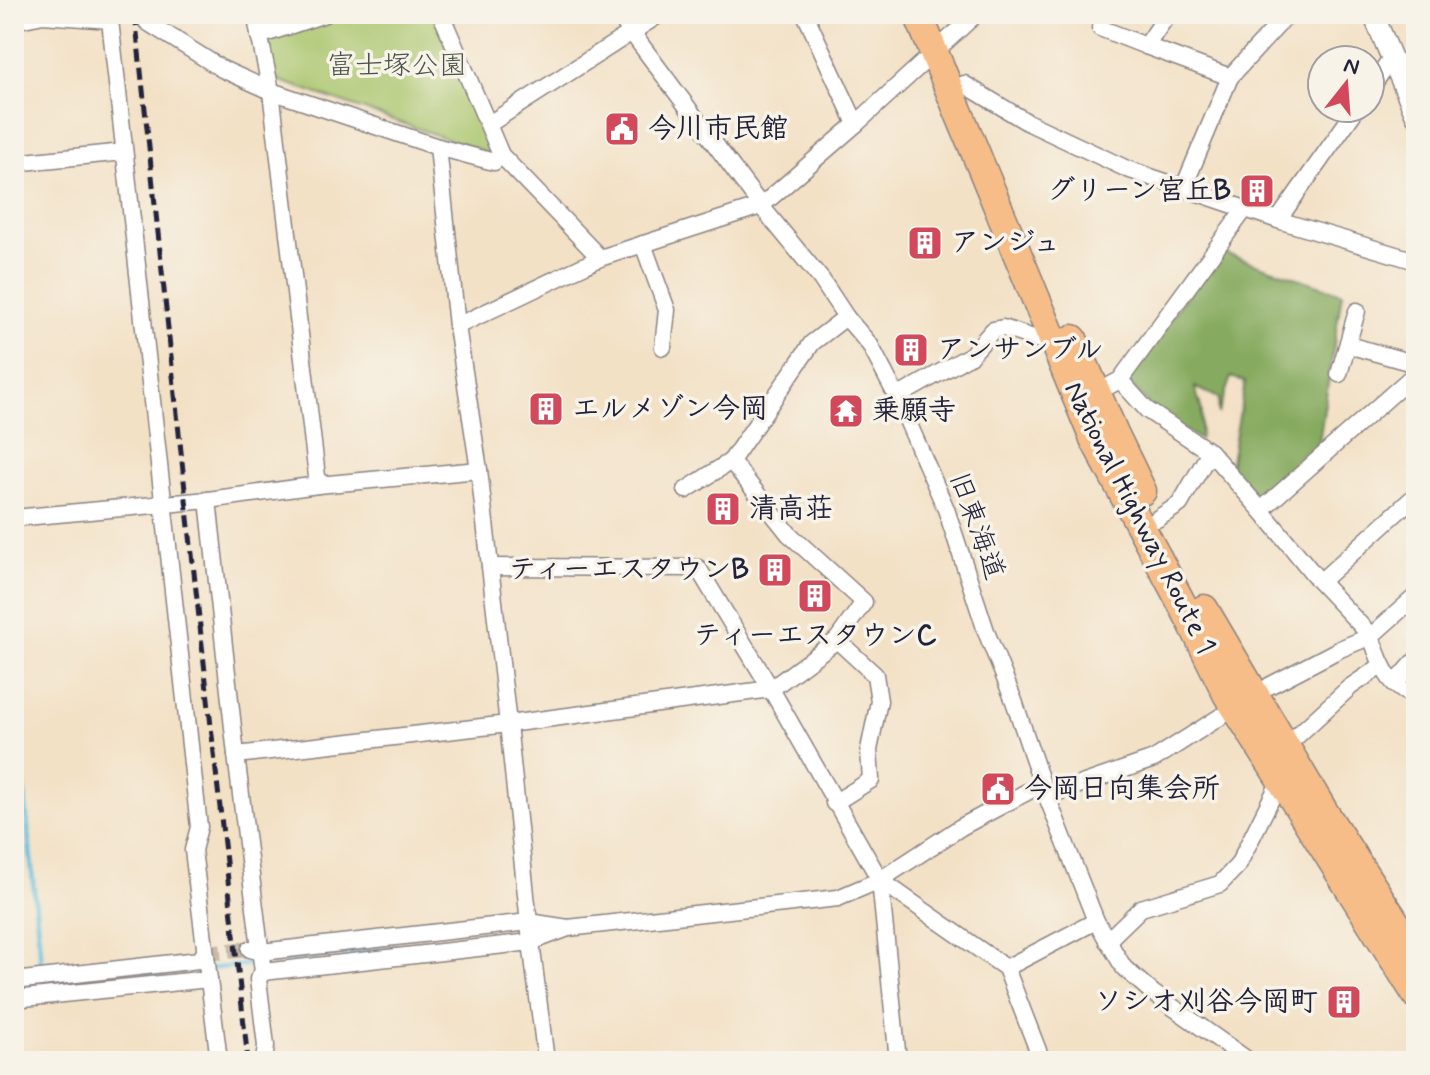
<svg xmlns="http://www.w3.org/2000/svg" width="1430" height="1075" font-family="Mynerve,'Klee One',sans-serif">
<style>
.green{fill:#a8c46b;stroke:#657353;stroke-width:2}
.forest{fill:#86aa5f;stroke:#54664d;stroke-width:2}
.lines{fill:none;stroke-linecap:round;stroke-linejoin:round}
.stream{stroke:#5dbddb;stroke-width:5}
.minor-tunnel{stroke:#c9bbaa;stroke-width:16;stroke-dasharray:16 8;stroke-linecap:butt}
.minor-casing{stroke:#8a8280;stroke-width:19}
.tertiary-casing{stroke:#8a8280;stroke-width:23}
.trunk-casing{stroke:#8a8280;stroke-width:31}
.minor{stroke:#fff;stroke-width:16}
.tertiary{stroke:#fff;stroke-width:20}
.trunk{stroke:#f7bd88;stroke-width:28}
.rail{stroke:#22223b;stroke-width:5;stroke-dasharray:12 6;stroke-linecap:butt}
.labels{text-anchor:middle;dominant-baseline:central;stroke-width:7;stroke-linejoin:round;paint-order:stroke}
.park-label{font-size:28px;fill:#4a5349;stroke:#f7f3e8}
.poi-label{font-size:28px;font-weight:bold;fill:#22223b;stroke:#f7f3e8;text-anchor:start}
.street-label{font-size:28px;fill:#22223b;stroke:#f7f3e8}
</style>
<rect width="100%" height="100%" fill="#f7f3e8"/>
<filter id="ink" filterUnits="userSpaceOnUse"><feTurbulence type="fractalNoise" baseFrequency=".0125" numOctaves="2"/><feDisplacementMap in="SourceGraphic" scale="16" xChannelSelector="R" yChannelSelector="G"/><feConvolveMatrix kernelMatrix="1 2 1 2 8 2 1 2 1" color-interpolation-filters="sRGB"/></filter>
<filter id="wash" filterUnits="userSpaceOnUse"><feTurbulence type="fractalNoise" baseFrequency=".006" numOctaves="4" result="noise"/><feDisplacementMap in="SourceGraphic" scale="32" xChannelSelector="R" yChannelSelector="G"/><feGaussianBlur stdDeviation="1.8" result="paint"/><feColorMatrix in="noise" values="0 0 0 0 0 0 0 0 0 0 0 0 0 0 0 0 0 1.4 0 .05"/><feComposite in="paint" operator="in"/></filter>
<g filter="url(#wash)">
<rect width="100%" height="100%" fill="#f3e1c6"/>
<path class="green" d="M348 14H433L492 148 488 153 275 79 267 41Z"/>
<path class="forest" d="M1218 251 1342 293 1317 455 1262 504 1230 467 1245 382 1231 377 1218 414 1219 398 1195 387 1202 411 1200 440 1151 407 1127 381Z"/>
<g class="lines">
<g class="stream">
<path d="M14 685 42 974"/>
<path d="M79 982 200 970 523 933"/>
</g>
</g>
</g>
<g filter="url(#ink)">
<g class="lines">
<path class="minor-tunnel" d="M205 953 250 949"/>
<defs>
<g id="minor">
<path d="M146 14 147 22 222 69 271 91 438 147 494 162 501 155"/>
<path d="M255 14 271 91 318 485"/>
<path d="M441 14 501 155 600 258"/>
<path d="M618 14 761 206 821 279 846 317 870 345 897 397 946 509 987 634 1014 701 1042 784 1096 921 1124 968 1153 993 1249 1061"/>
<path d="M805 14 856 124"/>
<path d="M1168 14 1146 46 1230 77 1288 14"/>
<path d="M14 21 43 15 110 20 199 827 193 850 219 1061"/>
<path d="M1100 28 1146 46"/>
<path d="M259 36 325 14"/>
<path d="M964 84 1027 122 1127 169 1278 220 1416 261"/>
<path d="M1370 89 1391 59"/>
<path d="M489 124 660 14"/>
<path d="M438 147 457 326 479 470 508 724 531 942 568 928"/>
<path d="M14 163 124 152"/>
<path d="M1183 189 1230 77"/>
<path d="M1278 220 1357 108"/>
<path d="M643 244 667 310 663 347"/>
<path d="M457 326 600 258 761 206 856 124 976 14"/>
<path d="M1348 345 1416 364"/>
<path d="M1339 374 1357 311"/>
<path d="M1120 380 1147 410 1210 452 1261 510"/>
<path d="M1096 393 1120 380 1245 209"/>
<path d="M897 397 971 355 993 330 1003 328 1055 345"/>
<path d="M686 490 731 461"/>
<path d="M208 500 236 755 263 972 258 979 266 1046 264 1061"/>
<path d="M14 518 208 500 318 485 479 470"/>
<path d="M1157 519 1180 504 1210 452"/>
<path d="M490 567 698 568 771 689 880 880 1006 968 1042 1061"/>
<path d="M1320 582 1261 510 1416 373"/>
<path d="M1416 596 1371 636C1379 660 1388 689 1416 696"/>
<path d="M837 640 864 602 789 534 731 461 812 343 846 317"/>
<path d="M1395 684 1416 660"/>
<path d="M1269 686 1340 649 1371 636 1320 582 1416 495"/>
<path d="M1286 746 1350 687 1381 666"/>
<path d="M236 755 508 724 771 689 837 640 875 675 879 701 869 750 871 780 834 803"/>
<path d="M1047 796 1154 759 1220 717"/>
<path d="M880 880 898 1061"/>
<path d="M1107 941 1141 908 1220 884 1238 865 1281 779"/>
<path d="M250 949 261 952 529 922 568 928 838 898 880 880 961 827 1042 784"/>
<path d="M1006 968 1096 921"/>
<path d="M263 972 531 942 546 1061"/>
<path d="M14 981 199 960 205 953"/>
<path d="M14 999 209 979"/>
</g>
<path id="tertiary" d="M1373 14 1416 115"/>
<g id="trunk">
<path d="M918 14 1094 439 1190 619 1227 694 1416 994"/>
<path d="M1073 339 1114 433 1142 491"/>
<path d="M1204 609 1324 812 1416 954"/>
</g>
</defs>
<use href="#minor" class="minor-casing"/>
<use href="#tertiary" class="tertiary-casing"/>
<use href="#trunk" class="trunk-casing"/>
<use href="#minor" class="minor"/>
<use href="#tertiary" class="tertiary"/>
<use href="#trunk" class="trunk"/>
<path class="rail" d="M135 14 187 509 248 1061"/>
</g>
</g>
<defs>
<symbol id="civic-square" viewBox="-11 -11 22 22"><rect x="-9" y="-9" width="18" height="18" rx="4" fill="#d1495b" stroke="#f7f3e8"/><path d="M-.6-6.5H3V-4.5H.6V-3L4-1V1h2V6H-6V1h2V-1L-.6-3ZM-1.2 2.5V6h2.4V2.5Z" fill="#fff"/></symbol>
<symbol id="building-square" viewBox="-11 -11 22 22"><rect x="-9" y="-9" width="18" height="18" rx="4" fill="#d1495b" stroke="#f7f3e8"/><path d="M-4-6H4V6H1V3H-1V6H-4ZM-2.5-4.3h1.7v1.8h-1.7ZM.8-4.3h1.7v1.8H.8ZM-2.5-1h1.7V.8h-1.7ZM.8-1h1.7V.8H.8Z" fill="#fff"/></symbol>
<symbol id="temple-square" viewBox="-11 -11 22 22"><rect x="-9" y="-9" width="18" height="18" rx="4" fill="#d1495b" stroke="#f7f3e8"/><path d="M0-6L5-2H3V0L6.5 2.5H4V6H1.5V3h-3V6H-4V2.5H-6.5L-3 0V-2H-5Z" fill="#fff"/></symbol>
</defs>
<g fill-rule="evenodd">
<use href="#civic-square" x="602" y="109" width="40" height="40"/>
<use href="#building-square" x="1237" y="171" width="40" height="40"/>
<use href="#building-square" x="905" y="223" width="40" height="40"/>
<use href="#building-square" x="891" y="330" width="40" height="40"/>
<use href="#building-square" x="526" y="389" width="40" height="40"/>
<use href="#temple-square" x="826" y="391" width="40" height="40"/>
<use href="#building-square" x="703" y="489" width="40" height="40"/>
<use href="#building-square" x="755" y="550" width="40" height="40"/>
<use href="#building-square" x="795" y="576" width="40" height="40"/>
<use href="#civic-square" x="978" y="769" width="40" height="40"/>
<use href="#building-square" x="1324" y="982" width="40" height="40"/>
</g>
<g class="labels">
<g class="park-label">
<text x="397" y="66">富士塚公園</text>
</g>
<g class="poi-label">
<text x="648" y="129">今川市民館</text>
<text x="1231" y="191" text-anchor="end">グリーン宮丘B</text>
<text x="951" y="243">アンジュ</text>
<text x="937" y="350">アンサンブル</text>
<text x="572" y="409">エルメゾン今岡</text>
<text x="872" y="411">乗願寺</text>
<text x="749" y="509">清高荘</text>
<text x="749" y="570" text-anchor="end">ティーエスタウンB</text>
<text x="815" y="636" text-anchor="middle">ティーエスタウンC</text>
<text x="1024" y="789">今岡日向集会所</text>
<text x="1318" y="1002" text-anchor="end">ソシオ刈谷今岡町</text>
</g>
<g class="street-label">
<text transform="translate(1139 518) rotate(63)">National Highway Route 1</text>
<text transform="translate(976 526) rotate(70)">旧東海道</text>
</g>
</g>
<rect width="1430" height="1075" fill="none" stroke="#f7f3e8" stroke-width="48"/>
<g transform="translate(1346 84) rotate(17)"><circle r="38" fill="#f7f3e8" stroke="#a29fa3" stroke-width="2"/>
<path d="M0-6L14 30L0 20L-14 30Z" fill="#d1495b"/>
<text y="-12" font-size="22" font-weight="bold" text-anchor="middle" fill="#22223b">N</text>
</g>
</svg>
